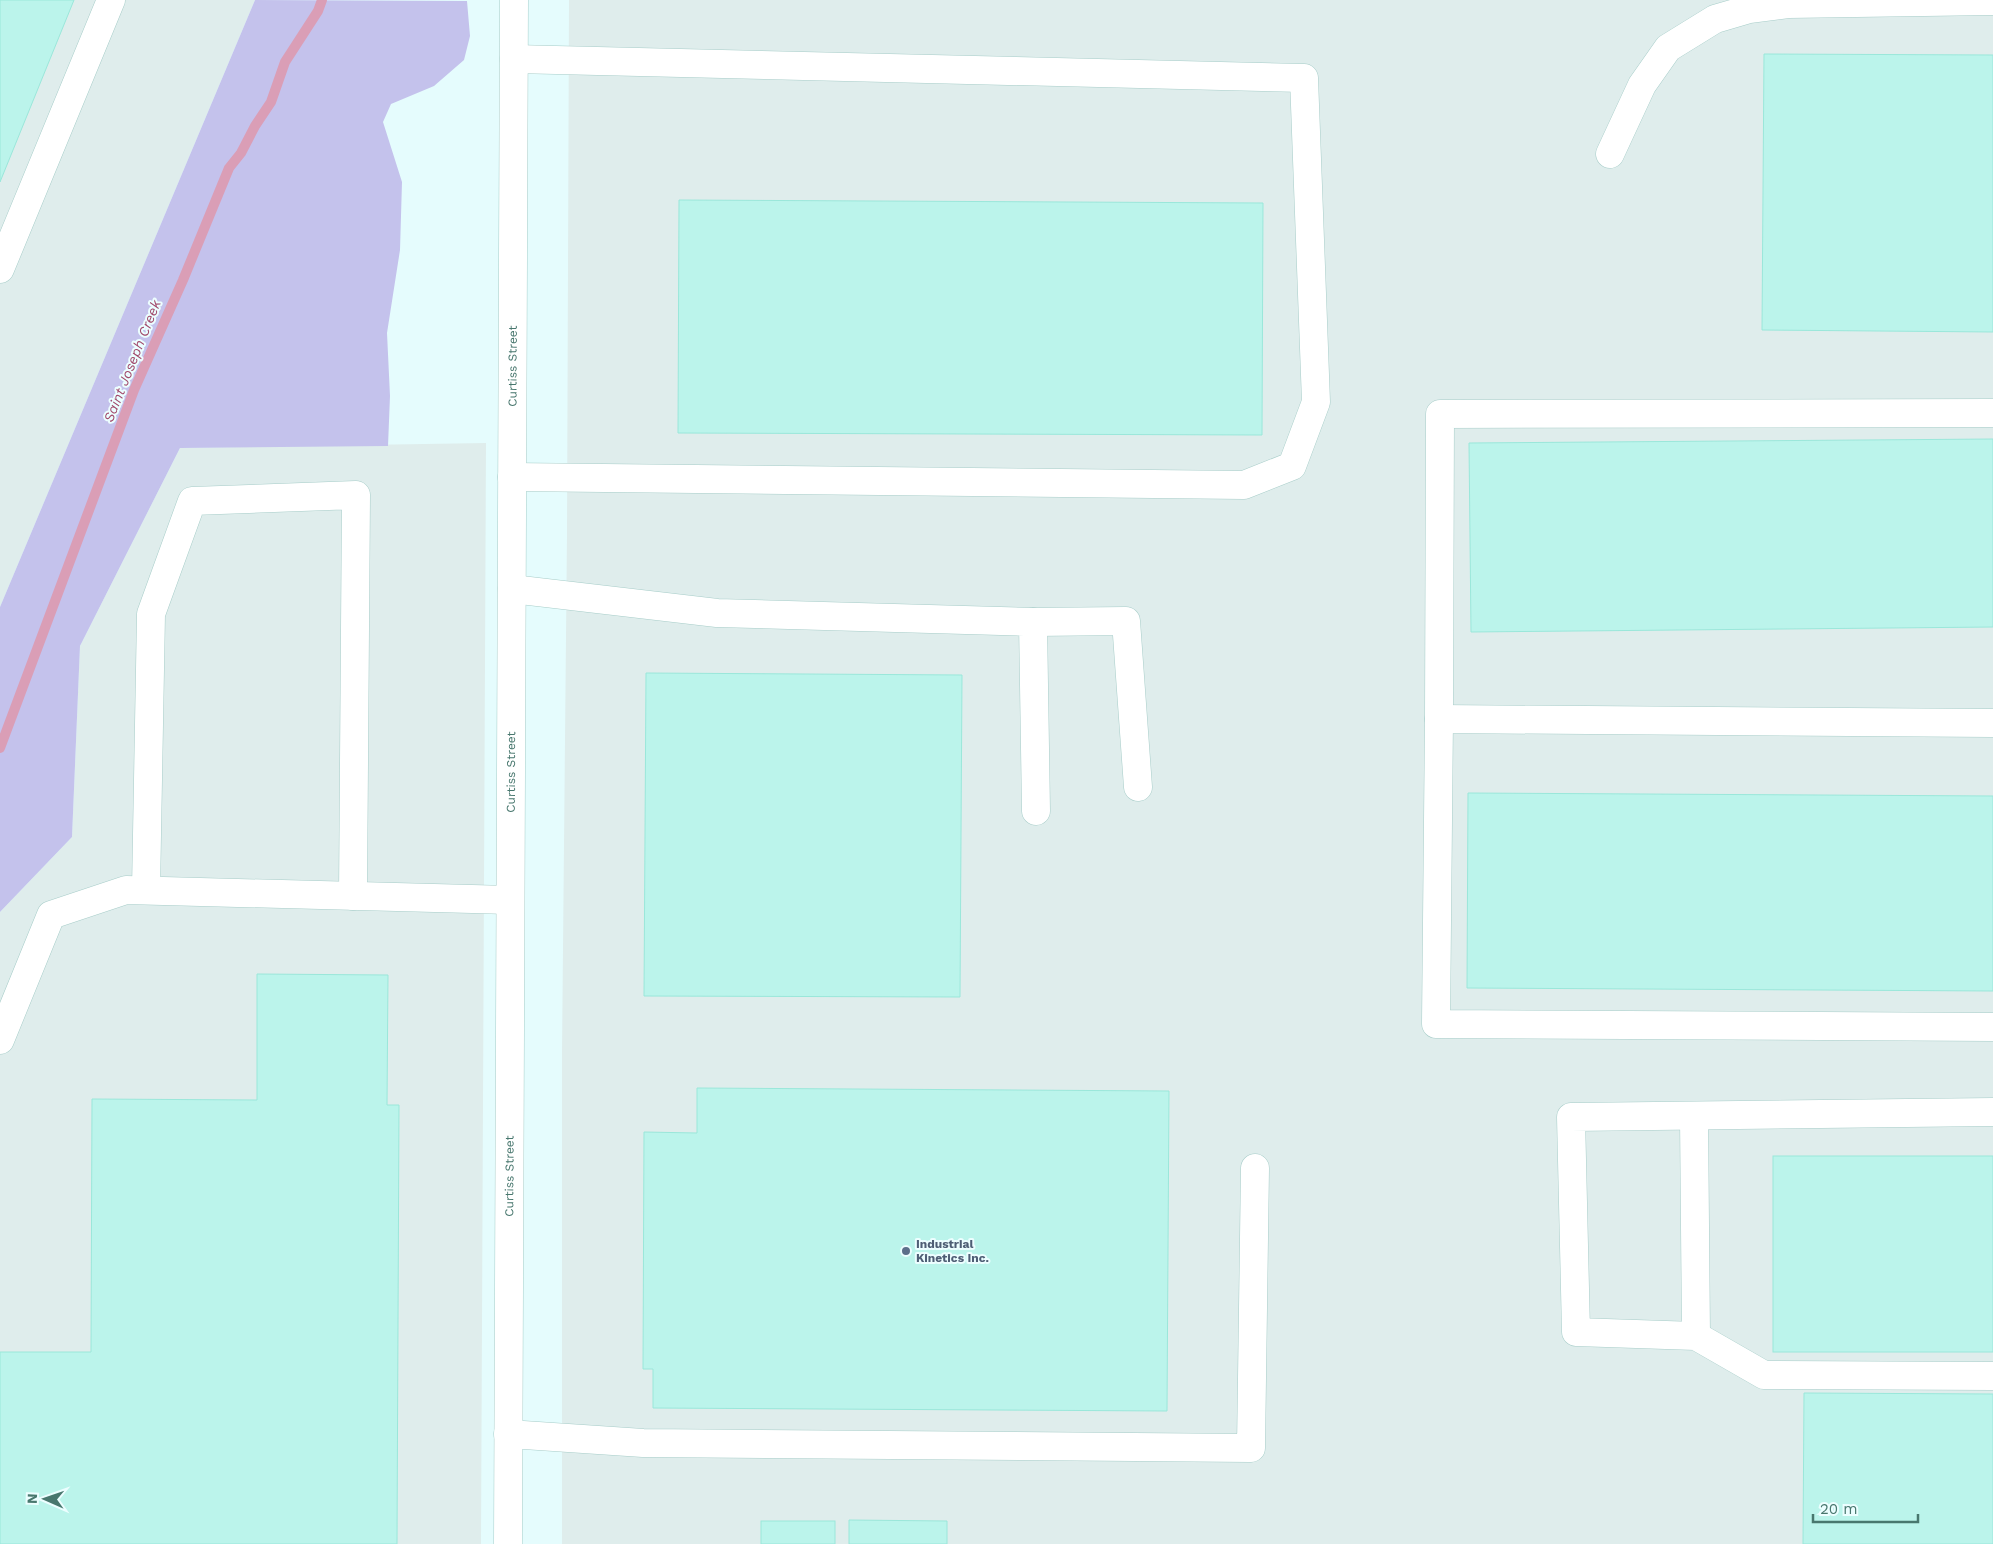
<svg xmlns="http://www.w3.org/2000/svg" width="1993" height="1544" font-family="'Work Sans',sans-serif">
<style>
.industrial{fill:#dfedec}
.green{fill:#c4c2ec}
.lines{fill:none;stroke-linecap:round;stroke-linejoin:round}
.stream{stroke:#da9eb6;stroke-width:10}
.building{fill:#bbf4eb;stroke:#9ae7da}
.minor-casing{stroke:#a7cdc9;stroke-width:29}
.minor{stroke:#fff;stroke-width:28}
.service-dot{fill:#5c6f8a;stroke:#ecfeff;stroke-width:2}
.labels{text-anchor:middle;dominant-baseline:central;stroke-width:4;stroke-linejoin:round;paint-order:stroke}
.street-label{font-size:12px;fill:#48776e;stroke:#ecfeff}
.service-label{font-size:12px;font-weight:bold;fill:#4e5e75;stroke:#ecfeff;text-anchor:start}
.water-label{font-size:14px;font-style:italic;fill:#a2496b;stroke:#ecfeff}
</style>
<rect width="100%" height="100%" fill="#e5fcfd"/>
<g class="industrial">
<path d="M0 0H255L0 607Z"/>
<path d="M569 0H1993V1544H562V1052L567 534Z"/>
<path d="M486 443 481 1544H0V912L72 837 80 646 180 448Z"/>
</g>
<path class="green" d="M255 0 467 1 470 36 464 60 434 86 391 104 383 122 402 182 400 250 387 333 390 396 388 446 180 448 80 646 72 837 0 912V607Z"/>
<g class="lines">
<path class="stream" d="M0 748 134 390 183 280 229 168 241 153 255 126 271 102 285 62 318 11 322 0"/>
</g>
<g class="building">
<path d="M0 0H74L0 182Z"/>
<path d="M1764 54 1993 55V332L1762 330Z"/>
<path d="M679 200 1263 203 1262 435 678 433Z"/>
<path d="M1993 439V627L1471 632 1469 443Z"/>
<path d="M646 673 962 675 960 997 644 996Z"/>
<path d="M1468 793 1993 796V991L1467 988Z"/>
<path d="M257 974 388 975 387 1105H399L397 1544H0V1352H91L92 1099 257 1100Z"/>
<path d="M697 1088 1169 1091 1167 1411 653 1408V1369H643L644 1132 697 1133Z"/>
<rect x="1773" y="1156" width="220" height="196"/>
<path d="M1804 1393 1993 1394V1544H1803Z"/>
<path d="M849 1520 947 1521V1544H849Z"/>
<rect x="761" y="1521" width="74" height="23"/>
</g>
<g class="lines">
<defs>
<g id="minor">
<path d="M1610 154 1642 85 1668 48 1715 19 1749 9 1788 4 1993 1"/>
<path d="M0 269 111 0"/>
<path d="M512 477 1244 485 1292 466 1316 402 1304 78 514 59"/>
<path d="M512 589 717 613 1033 622 1036 811"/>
<path d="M1033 622 1126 621 1138 787"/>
<path d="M1439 719 1440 414 1993 413"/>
<path d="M1993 723 1439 719 1436 1024 1993 1027"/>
<path d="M146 890 151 614 192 501 356 495 353 896"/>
<path d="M0 1040 51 915 126 890 510 900"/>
<path d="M1993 1112 1571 1117 1576 1332 1696 1336 1764 1375 1993 1376"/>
<path d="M1694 1116 1696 1336"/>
<path d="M508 1434 643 1443 1251 1448 1255 1168"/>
<path id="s1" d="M508 1544 514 0"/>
</g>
</defs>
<use href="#minor" class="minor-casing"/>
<use href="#minor" class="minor"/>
</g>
<circle class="service-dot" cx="906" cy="1251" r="5"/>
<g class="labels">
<g class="street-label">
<text stroke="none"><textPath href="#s1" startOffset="1178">Curtiss Street</textPath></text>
<text stroke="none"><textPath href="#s1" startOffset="772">Curtiss Street</textPath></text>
<text stroke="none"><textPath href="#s1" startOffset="368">Curtiss Street</textPath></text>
</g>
<g class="service-label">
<text x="916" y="1244">Industrial<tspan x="916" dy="14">Kinetics Inc.</tspan></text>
</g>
<g class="water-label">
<text transform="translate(132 361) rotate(-68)">Saint Joseph Creek</text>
</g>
</g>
<g transform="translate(45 1499) rotate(272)" stroke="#ecfeff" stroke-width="4" paint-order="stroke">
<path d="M0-4L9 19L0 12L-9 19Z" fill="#48776e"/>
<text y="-8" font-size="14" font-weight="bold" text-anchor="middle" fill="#48776e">N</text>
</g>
<path d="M1813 1514v8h105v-8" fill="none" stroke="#48776e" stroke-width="2.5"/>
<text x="1820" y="1514" font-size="15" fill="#48776e" stroke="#ecfeff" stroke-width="4" paint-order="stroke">20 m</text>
</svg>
